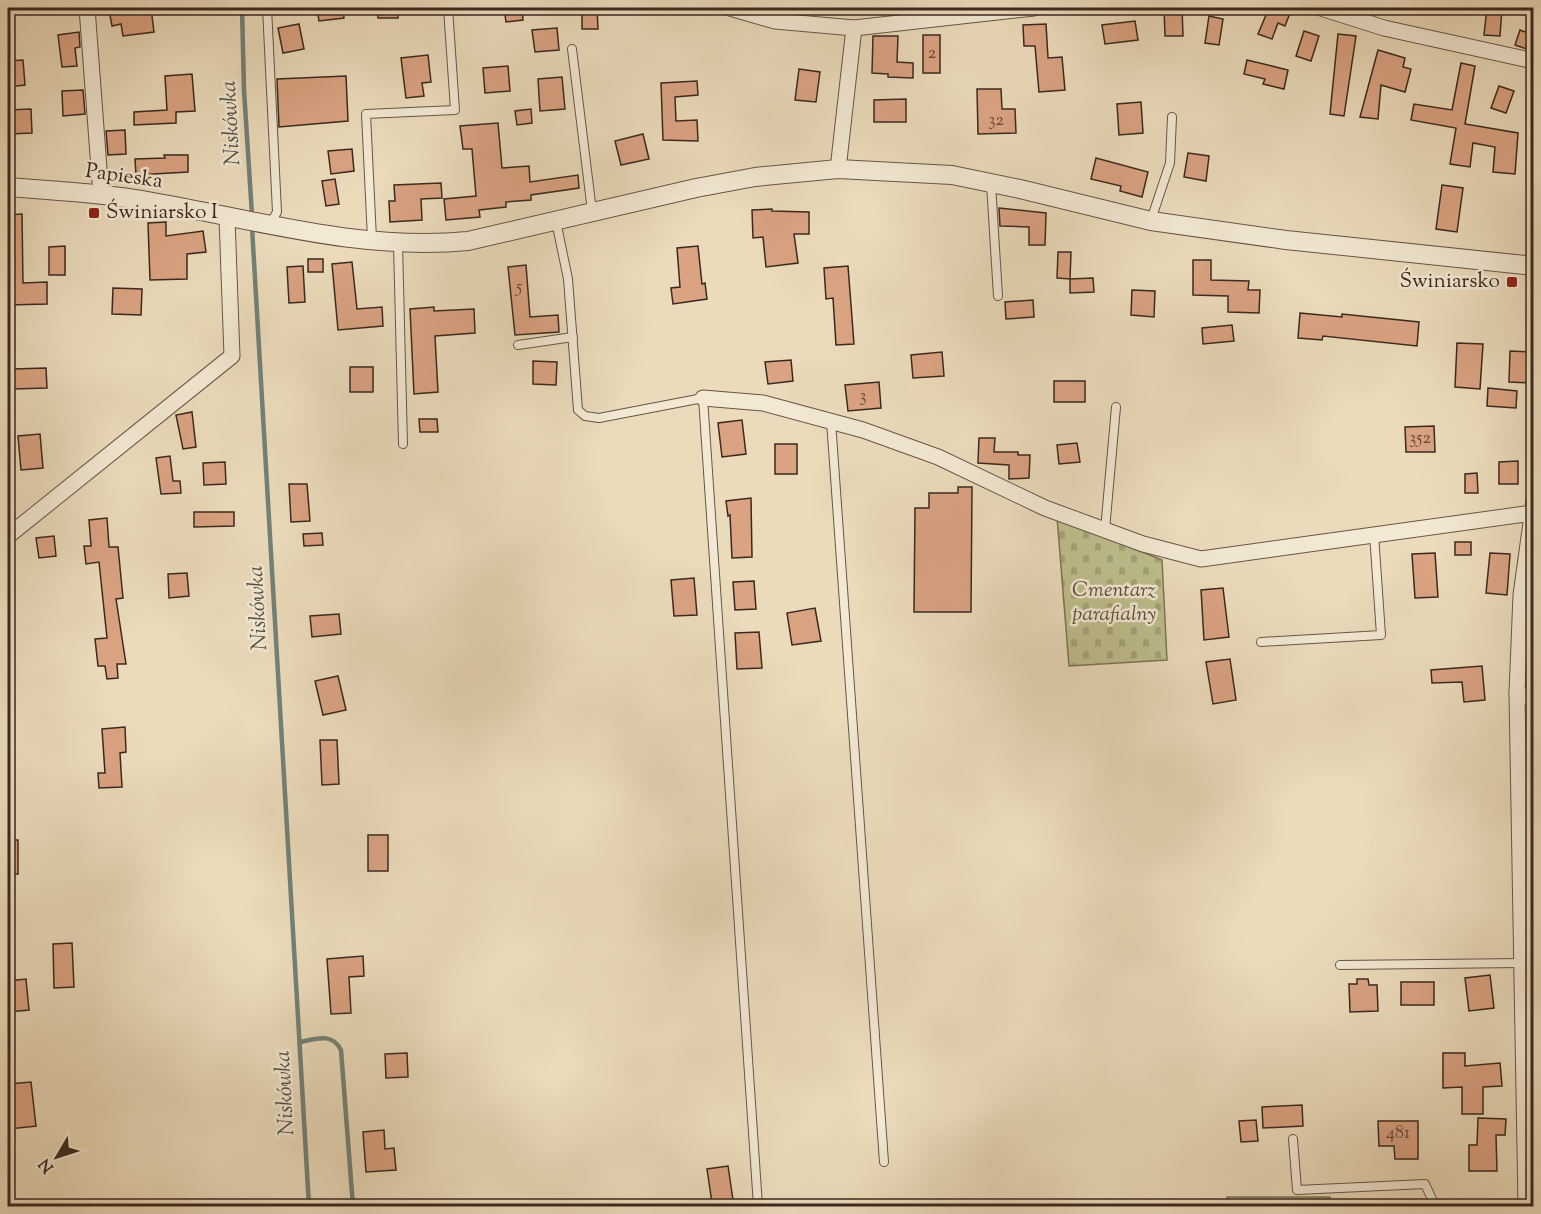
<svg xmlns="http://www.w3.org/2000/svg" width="1541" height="1214" font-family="'Sorts Mill Goudy',serif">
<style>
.forest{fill:url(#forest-firs);stroke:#7c7456;stroke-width:1.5}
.cemetery{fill:url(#cemetery-stones);stroke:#7c7456;stroke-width:1.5}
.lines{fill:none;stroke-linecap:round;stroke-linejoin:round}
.stream{stroke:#738177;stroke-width:4.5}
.building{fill:#daa382;stroke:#3b291f;stroke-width:1.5}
.service-casing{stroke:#675646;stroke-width:10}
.minor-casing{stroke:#675646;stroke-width:17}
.tertiary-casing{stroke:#675646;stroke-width:20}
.service{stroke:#f2e8d3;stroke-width:8}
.minor{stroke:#f2e8d3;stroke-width:15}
.tertiary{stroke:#f2e8d3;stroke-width:18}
.poi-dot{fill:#8f2418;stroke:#f2e8d3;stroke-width:2}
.labels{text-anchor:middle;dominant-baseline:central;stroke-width:5;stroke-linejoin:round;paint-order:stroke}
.number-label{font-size:18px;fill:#634838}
.street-label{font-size:21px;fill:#3b291f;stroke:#f2e8d3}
.poi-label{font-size:21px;fill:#3b291f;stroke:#f2e8d3;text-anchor:start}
.park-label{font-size:21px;font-style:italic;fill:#5c4e3a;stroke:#f2e8d3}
.water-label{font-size:22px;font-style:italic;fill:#524e44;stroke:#f2e8d3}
</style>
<defs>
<pattern id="forest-firs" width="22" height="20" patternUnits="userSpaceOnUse" patternTransform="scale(1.5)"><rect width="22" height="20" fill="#bebe8c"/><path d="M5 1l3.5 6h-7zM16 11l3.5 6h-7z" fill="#a4a378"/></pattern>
<pattern id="cemetery-stones" width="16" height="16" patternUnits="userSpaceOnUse" patternTransform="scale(1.5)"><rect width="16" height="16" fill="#bebe8c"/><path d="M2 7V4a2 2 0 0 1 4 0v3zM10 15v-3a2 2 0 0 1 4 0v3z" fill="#a4a378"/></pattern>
</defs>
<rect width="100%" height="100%" fill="#ebdbbb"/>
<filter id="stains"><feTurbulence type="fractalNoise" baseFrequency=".00333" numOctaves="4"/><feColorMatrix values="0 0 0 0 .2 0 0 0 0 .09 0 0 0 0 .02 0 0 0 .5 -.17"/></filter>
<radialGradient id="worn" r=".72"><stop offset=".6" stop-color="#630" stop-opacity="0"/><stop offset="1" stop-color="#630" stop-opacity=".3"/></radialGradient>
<path class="forest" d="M1227 1197H1330L1332 1206H1228Z"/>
<path class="cemetery" d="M1057 517 1162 560 1167 660 1069 666Z"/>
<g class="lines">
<g class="stream">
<path d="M242 8 244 90 252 215"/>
<path d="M252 227 309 1206"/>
<path d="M300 1042C316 1039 332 1032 341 1050L353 1206"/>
</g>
</g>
<g class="building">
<path d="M128 8H151L154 32 123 36 121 24 112 26 109 10Z"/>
<path d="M317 8H343L344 18 319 21Z"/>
<rect x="378" y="8" width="20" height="10"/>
<path d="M504 8H522L523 20 506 22Z"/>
<path d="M582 8H597L598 29H582Z"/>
<path d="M1164 8H1182L1183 36H1165Z"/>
<path d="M1269 8H1292L1285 26 1278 23 1272 39 1258 34Z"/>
<path d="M1487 8H1502L1500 36 1484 35Z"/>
<path d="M1209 16 1223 19 1219 45 1205 43Z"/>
<path d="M1135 21 1138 40 1105 44 1102 25Z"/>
<path d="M299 24 304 49 283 53 278 28Z"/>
<path d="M1046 24 1048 58 1062 57 1065 90 1039 92 1035 46H1024L1023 25Z"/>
<path d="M557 28 559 50 535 52 532 30Z"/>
<path d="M1520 30 1533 35V51L1515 45Z"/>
<path d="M1304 31 1319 36 1311 61 1296 56Z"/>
<path d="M79 32 80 47 75 48 77 66 62 67 58 35Z"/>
<path d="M1338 34 1356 36 1344 116 1330 114Z"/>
<rect x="923" y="35" width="17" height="38"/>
<path d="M873 36H898L897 62 913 63V78L888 77V74L872 73Z"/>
<path d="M1378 50 1405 58 1403 67 1411 69 1405 92 1381 85 1378 119 1360 117Z"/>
<path d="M428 55 431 82 422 83 424 96 406 98 401 58Z"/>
<path d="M23 60 25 85 8 87V61Z"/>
<path d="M1247 60 1288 70 1284 89 1263 84 1265 79 1244 74Z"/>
<path d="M1461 63 1475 66 1465 124 1518 133 1515 174 1493 172 1495 147 1473 143 1470 167 1450 164 1456 128 1411 120 1414 104 1452 110Z"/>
<path d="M508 66 510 91 485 93 483 68Z"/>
<path d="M799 69 820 72 816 102 795 100Z"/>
<path d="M192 74 195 111 176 112V123L134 125V112L167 110 165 76Z"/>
<path d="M346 76 348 121 279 127 277 79Z"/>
<path d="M562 77 565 109 540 111 538 79Z"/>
<path d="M697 81 698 95 675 97 676 121 697 120 698 141 663 140 661 83Z"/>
<path d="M1499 86 1514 91 1506 113 1491 108Z"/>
<path d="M977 89H1001L1002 109H1015L1016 133 978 134Z"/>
<path d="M83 90 85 114 63 116 62 91Z"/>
<path d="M906 99V122H874V100Z"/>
<path d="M1141 102 1143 133 1119 135 1117 104Z"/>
<path d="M31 109 32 133 9 134 8 110Z"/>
<path d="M531 109 532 123 517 125 515 111Z"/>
<path d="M498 123 502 168 529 166 530 182 578 175 579 188 531 195V200L506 202V207L479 210 480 217 446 220 444 199 476 196 472 149H463L460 126Z"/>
<path d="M125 130 126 154 108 155 106 131Z"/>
<path d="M643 134 649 159 621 165 615 141Z"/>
<path d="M352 149 354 171 331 174 328 151Z"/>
<path d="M1188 153 1209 156 1206 181 1184 177Z"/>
<path d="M164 155H188V172L136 175 135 159 165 158Z"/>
<path d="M1096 158 1148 172 1142 197 1120 191 1121 186 1091 179Z"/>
<path d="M335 179 339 204 326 206 322 181Z"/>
<path d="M441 183 442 198 421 199 422 220 390 222 389 201H395L394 185Z"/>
<path d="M1442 185 1463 188 1457 232 1436 229Z"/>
<path d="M999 208 1046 213 1045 245H1029V227L1000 226Z"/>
<path d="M772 209V211L809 212V234H794L798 263 766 267 763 237 753 238 752 210Z"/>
<path d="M22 214 23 283 47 282V304L8 305V215Z"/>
<path d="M166 222V236L203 231 206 252 187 254V279L150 280 148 223Z"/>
<path d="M65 246V275H49V247Z"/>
<path d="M698 246 702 284 705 283 707 299 673 304 671 288 680 287 677 248Z"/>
<path d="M1058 252H1071L1070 279 1057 278Z"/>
<rect x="308" y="259" width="15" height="13"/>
<path d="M1193 260H1211V280L1249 281 1248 290H1260L1259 313 1228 312V296L1193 295Z"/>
<path d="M352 262 357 309 382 307 383 326 338 330 332 264Z"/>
<path d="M526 265 530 317 558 315 559 332 515 335 508 267Z"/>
<path d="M303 266 305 302 289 303 287 267Z"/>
<path d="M848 266 854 344 836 345 833 298 826 299 824 268Z"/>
<path d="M1093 278 1094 292 1070 293V279Z"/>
<path d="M113 288 142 289 141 315 112 314Z"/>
<path d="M1132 290 1155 291 1154 317 1131 315Z"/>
<path d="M1033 300 1034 317 1006 319 1005 302Z"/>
<path d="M434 307V311L474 309 475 333 435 336 438 392 414 394 410 309Z"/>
<path d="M1300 313 1342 317V314L1419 322 1417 346 1323 336 1322 340 1298 338Z"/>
<path d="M1232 325 1234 341 1203 344 1202 328Z"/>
<path d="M1457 343 1483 344 1480 389 1455 387Z"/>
<path d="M1510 351 1532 352 1531 383 1509 382Z"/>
<path d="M942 352 944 376 913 378 911 355Z"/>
<path d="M791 360 793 381 768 384 765 362Z"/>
<path d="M533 361 557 362 556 385 533 384Z"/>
<rect x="350" y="367" width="23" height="25"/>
<path d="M46 368 47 388 14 389 13 369Z"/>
<rect x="1054" y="381" width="31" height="21"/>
<path d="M879 382 881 408 848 411 845 385Z"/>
<path d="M1488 388 1517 391 1516 408 1487 406Z"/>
<path d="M192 412 196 447 183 449 176 415Z"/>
<path d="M419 419H437L438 432H420Z"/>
<path d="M742 420 746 454 722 457 718 423Z"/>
<path d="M1434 426 1435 452H1406L1405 427Z"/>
<path d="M40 434 43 468 21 470 18 436Z"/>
<path d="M979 438H995L994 452H1018V455H1030L1029 478 1009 479V465L978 463Z"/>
<path d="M1077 443 1080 462 1059 464 1057 445Z"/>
<rect x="775" y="444" width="22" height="30"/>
<path d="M170 456 173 481H180L181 493 161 494 156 458Z"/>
<path d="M1518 461V484H1499V462Z"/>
<path d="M225 462 226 484 204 485 203 463Z"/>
<path d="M1477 473 1478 493H1465V474Z"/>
<path d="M289 484H307L310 521 291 522Z"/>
<path d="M958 487H972L971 612H914L915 508H929V493H958Z"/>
<path d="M751 498 752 557 732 558 730 515 728 516 726 501Z"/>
<path d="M194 512H234V526L194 527Z"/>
<path d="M107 518 109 547H118L123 598 116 599 126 664H117L118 678 107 679 105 666H98L95 639 107 638 99 562 86 564 84 546H91L89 520Z"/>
<path d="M322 533 323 545 304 546 303 534Z"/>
<path d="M54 536 56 556 39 558 36 538Z"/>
<rect x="1455" y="542" width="16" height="13"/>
<path d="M1435 553 1438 597 1415 598 1412 554Z"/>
<path d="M1490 553 1510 554 1507 595 1486 593Z"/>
<path d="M187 573 189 596 169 598 168 574Z"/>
<path d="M694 578 697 615 674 616 671 580Z"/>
<path d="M754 581 756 609 735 610 733 582Z"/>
<path d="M1223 588 1229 637 1204 640 1201 590Z"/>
<path d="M815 608 821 641 792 645 787 613Z"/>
<path d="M339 614 341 634 312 637 310 616Z"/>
<path d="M759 632 762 668 737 669 735 633Z"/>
<path d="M1230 659 1236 700 1213 704 1206 662Z"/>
<path d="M1482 666 1485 700 1464 702 1462 682 1432 683 1431 670Z"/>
<path d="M338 676 346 710 323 715 315 681Z"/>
<path d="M125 727 126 752 120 753 122 787 99 788 98 773H105L102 729Z"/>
<path d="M320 740H337L339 784 322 785Z"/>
<rect x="368" y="835" width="20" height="36"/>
<rect x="8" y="840" width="10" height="34"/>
<path d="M72 943 74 987 54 988 53 944Z"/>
<path d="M363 956 364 976 349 977 351 1013 331 1014 327 959Z"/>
<path d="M1490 975 1494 1008 1469 1011 1465 978Z"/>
<path d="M26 979 29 1010 8 1012V981Z"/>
<path d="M1357 979H1368L1369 985H1377L1378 1011 1350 1012 1349 984H1357Z"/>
<rect x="1401" y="982" width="33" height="23"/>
<path d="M407 1053 408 1077 386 1078 385 1054Z"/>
<path d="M1443 1053H1465V1066L1500 1063 1502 1086 1483 1087V1114H1462V1087L1443 1088Z"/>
<path d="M31 1082 36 1126 9 1129 8 1084Z"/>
<path d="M1302 1105 1303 1126 1263 1128 1262 1107Z"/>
<path d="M1478 1118 1506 1119 1505 1135H1496L1497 1171H1469V1145H1477Z"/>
<path d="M1256 1120 1258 1141 1241 1142 1239 1121Z"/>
<path d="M1378 1121H1418V1159H1395L1394 1146H1379Z"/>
<path d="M384 1130 385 1149 394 1148 396 1170 366 1172 363 1132Z"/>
<path d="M728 1166 733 1200 712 1203 707 1169Z"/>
</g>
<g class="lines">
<defs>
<g id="service">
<path d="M267 8 277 212 270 224"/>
<path d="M572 49 592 211"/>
<path d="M991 184 998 296"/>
<path d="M1151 220 1170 163 1172 117"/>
<path d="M556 221 568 279 578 410 585 416 599 418 703 398 758 1206"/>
<path d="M372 239 366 114 455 110 448 8"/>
<path d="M398 244 403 444"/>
<path d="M518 345 573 337"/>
<path d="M831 421 884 1162"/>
<path d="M1105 530 1116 407"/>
<path d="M1261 642 1381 635 1374 534"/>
<path d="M1340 965 1522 963"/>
<path d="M1293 1139 1297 1190 1425 1184 1435 1206"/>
</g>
<g id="minor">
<path d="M87 8 101 195"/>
<path d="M730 8 775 21 854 28 1034 8"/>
<path d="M1321 8 1384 28 1534 61"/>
<path d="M838 169 854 28"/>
<path d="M703 398 763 403 863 430 938 457 1045 508 1143 544 1201 559 1532 513"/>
<path d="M8 536 232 356 227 218"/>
<path d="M1517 693 1534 700"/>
<path d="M1526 1206 1517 693 1521 595 1534 501"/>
</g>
<path id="tertiary" d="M8 187C56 191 105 193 153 202 257 220 360 251 468 241L696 188 755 177 838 169 952 175 1020 189 1151 221 1286 240 1534 266"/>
</defs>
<use href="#service" class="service-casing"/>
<use href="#minor" class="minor-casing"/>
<use href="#tertiary" class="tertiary-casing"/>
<use href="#service" class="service"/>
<use href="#minor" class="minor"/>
<use href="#tertiary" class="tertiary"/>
</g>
<g class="poi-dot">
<rect x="88" y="207" width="12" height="12" rx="3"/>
<rect x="1506" y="276" width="12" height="12" rx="3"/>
</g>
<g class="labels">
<g class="number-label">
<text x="932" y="54">2</text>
<text x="996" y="121">32</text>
<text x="519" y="288">5</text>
<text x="863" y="397">3</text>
<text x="1420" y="439">352</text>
<text x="1398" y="1134">481</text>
</g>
<g class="street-label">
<text transform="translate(124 177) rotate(8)">Papieska</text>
</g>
<g class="poi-label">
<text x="106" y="213">Świniarsko I</text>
<text x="1500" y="282" text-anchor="end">Świniarsko</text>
</g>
<g class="park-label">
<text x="1114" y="591">Cmentarz<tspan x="1114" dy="24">parafialny</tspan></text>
</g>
<g class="water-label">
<text transform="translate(232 123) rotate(-93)">Niskówka</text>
<text transform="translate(259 608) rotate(-93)">Niskówka</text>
<text transform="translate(286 1093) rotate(-93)">Niskówka</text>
</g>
</g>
<rect width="1541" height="1214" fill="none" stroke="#ebdbbb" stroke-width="30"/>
<rect x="9" y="9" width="1523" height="1196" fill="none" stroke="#3b291f" stroke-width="3"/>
<rect x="15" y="15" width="1511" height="1184" fill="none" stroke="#3b291f" stroke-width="1.5"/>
<g transform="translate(57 1157) rotate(231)" stroke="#f2e8d3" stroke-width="4.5" paint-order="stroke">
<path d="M0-4.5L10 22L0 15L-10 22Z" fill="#3b291f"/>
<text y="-9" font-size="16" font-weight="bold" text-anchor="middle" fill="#3b291f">N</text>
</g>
<rect width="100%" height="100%" filter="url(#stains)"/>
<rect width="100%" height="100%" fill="url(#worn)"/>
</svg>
